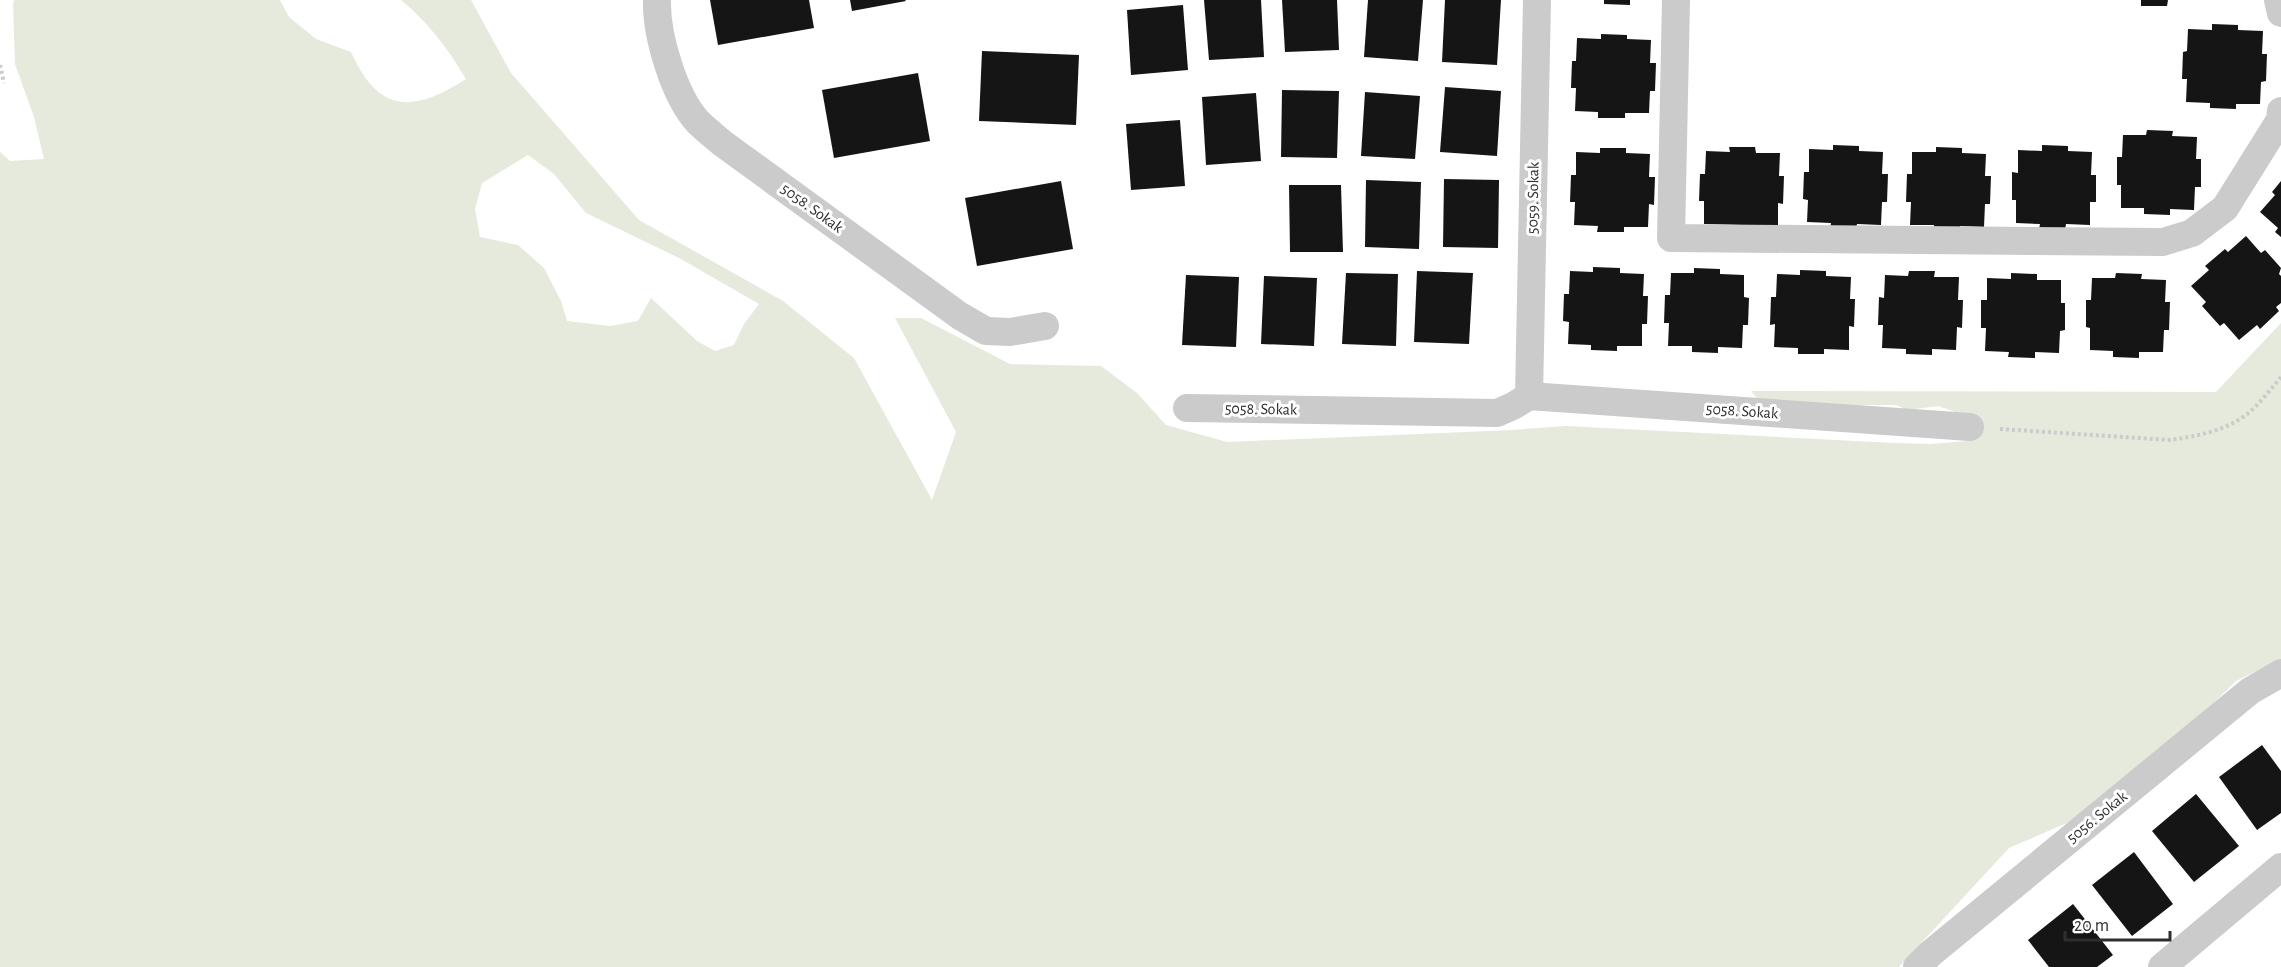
<svg xmlns="http://www.w3.org/2000/svg" width="2281" height="967" font-family="'Alegreya Sans',sans-serif">
<style>
.green{fill:#e5eadc;fill-rule:evenodd}
.building{fill:#151515}
.lines{fill:none;stroke-linecap:round;stroke-linejoin:round}
.path{stroke:#cbcbcb;stroke-width:4;stroke-dasharray:3 3;stroke-linecap:butt}
.street{stroke:#cbcbcb;stroke-width:28}
.labels{text-anchor:middle;dominant-baseline:central;stroke-width:6;stroke-linejoin:round;paint-order:stroke}
.street-label{font-size:16px;fill:#2e2e2e;stroke:#fff}
</style>
<rect width="100%" height="100%" fill="#fff"/>
<path class="green" d="M14 0H280L289 17 316 39 351 52C379 114 413 113 466 79 448 49 428 22 401 0H471L511 73 639 220 783 301 854 358 932 500 956 432 895 318H921L1010 364 1101 366 1137 393 1166 425 1227 442 1512 430 1566 426 1894 443 1931 444 1967 441 1959 413 1938 406 1908 410 1896 405H1801L1759 401 1751 391 2216 392 2281 323V659L2236 681 2111 804 2009 848 1899 967H0V152L10 161 44 159 34 117 15 64 13 4ZM528 155 554 174 586 213 681 259 759 304 744 324 734 345 715 351 697 341 651 298 638 321 610 326 567 321 561 301 544 268 518 245 480 237 475 209 482 183Z"/>
<g class="building">
<path d="M710 0H809L814 28 718 45Z"/>
<path d="M850 0H905L906 1 852 11Z"/>
<path d="M1204 0H1261L1264 57 1209 60Z"/>
<path d="M1282 0H1337L1339 50 1285 52Z"/>
<path d="M1368 0H1423L1418 61 1364 57Z"/>
<path d="M1445 0H1501L1497 65 1442 62Z"/>
<path d="M1604 0H1630V5L1604 4Z"/>
<path d="M2141 0H2168L2167 6H2141Z"/>
<path d="M1183 5 1188 70 1131 75 1127 10Z"/>
<path d="M2212 24 2238 25V30L2263 31 2262 54H2267L2266 81 2261 82 2260 104H2236V109L2210 108V103L2186 102 2187 79H2182L2183 52 2187 51 2188 29 2212 30Z"/>
<path d="M1601 34 1627 35V39L1651 40 1650 63H1656L1655 91H1650L1649 113H1625V118H1598V112L1575 111 1576 88H1571L1572 61H1576L1577 38 1601 39Z"/>
<path d="M982 51 1079 55 1076 125 979 121Z"/>
<path d="M918 73 930 141 834 158 822 90Z"/>
<path d="M1445 87 1501 91 1497 156 1440 152Z"/>
<path d="M1282 90 1339 91 1337 158 1281 157Z"/>
<path d="M1365 92 1420 96 1415 159 1361 156Z"/>
<path d="M1256 93 1261 161 1206 165 1202 97Z"/>
<path d="M1180 120 1185 186 1131 190 1126 124Z"/>
<path d="M2147 130 2173 131 2172 136 2197 137 2196 159H2201V187H2195L2194 210 2170 209V215L2144 214V208H2121V185H2117V157H2122L2123 135H2146Z"/>
<path d="M1833 145 1859 146V151L1883 152 1882 174H1888L1887 202H1882L1881 225 1857 224 1856 229H1830L1831 223 1807 222 1808 200 1803 199 1804 172H1809V149L1833 150Z"/>
<path d="M2042 145 2068 146V151L2092 152 2091 175H2096V202H2090V225L2066 224 2065 230 2039 229 2040 224 2016 223V200H2012V172L2018 173V150L2042 151Z"/>
<path d="M1729 147H1755L1756 153H1780L1779 176H1784L1783 204 1778 203V226L1704 224V201H1699L1700 174H1705L1706 151 1730 152Z"/>
<path d="M1936 147 1962 148V153L1986 154 1985 176H1991L1990 204H1985L1984 227 1960 226V232L1933 231 1934 225H1910L1911 202H1906L1907 174H1912V152H1936Z"/>
<path d="M1600 148H1626V153L1650 154 1649 177H1655L1654 205 1649 204 1648 227H1624V232H1597L1598 226 1574 225 1575 202H1570L1571 175H1576V152L1600 153Z"/>
<path d="M1444 179 1499 180 1498 248 1443 247Z"/>
<path d="M1366 180 1421 182 1419 249 1365 247Z"/>
<path d="M1061 181 1073 249 977 266 965 198Z"/>
<path d="M2281 181V237L2275 232 2278 228 2260 212 2275 195 2272 192Z"/>
<path d="M1289 185H1341L1343 252H1290Z"/>
<path d="M2246 236 2261 253 2265 250 2281 268 2279 274 2281 276V303L2276 307 2279 311 2260 329 2257 325 2239 340 2224 323 2220 326 2202 306 2206 302 2191 286 2209 270 2205 266 2225 249 2228 252Z"/>
<path d="M1593 267 1620 268V273L1644 274 1643 296H1648L1647 324H1642V346H1617V351L1591 350V345L1568 344 1569 322 1563 321 1564 294H1569L1570 271 1593 272Z"/>
<path d="M1694 268 1720 269V274L1744 275V297L1749 298 1748 325H1743L1742 348 1718 347V353L1692 352V346H1668L1669 323H1664L1665 295H1670L1671 273H1694Z"/>
<path d="M1800 270 1826 271V276L1851 277 1850 299H1855L1854 327 1849 326V350L1824 349V354H1798V348L1774 347 1775 324 1770 325 1771 297H1776L1777 274 1800 275Z"/>
<path d="M1417 271 1473 273 1469 344 1414 342Z"/>
<path d="M1909 271H1935L1934 277H1959L1958 300H1963L1962 328 1957 327 1956 350 1932 349V355L1906 354V349L1882 348 1883 325H1878L1879 297 1884 298 1885 275 1908 276Z"/>
<path d="M1346 273 1398 274 1396 346 1342 344Z"/>
<path d="M2011 273 2037 274V280H2061V303H2065V330L2060 331 2059 353 2035 352V358L2008 357 2009 352 1985 351 1986 328H1981V300H1987V278L2011 279Z"/>
<path d="M2116 273 2142 274 2141 279 2166 280 2165 302H2170L2169 330H2164L2163 352H2139V358L2113 357V351L2090 350V328L2086 327V300H2091L2092 278H2115Z"/>
<path d="M1186 275 1239 277 1236 347 1182 345Z"/>
<path d="M1264 276 1317 278 1314 346 1261 344Z"/>
<path d="M2262 745 2281 771V813L2257 830 2219 777Z"/>
<path d="M2196 794 2239 846 2194 882 2152 831Z"/>
<path d="M2134 852 2173 904 2132 936 2092 885Z"/>
<path d="M2073 904 2113 955 2097 967H2049L2028 940Z"/>
</g>
<g class="lines">
<g class="path">
<path d="M0 65 4 83"/>
<path d="M2000 429 2170 440C2198 436 2231 430 2253 409 2263 399 2272 388 2281 377"/>
</g>
<g class="street">
<path d="M657 0C656 35 674 96 698 122 705 129 714 136 722 143L960 316 986 331 1010 332 1045 326"/>
<path d="M1676 0 1671 238 2163 242 2192 233 2225 208 2280 120 2281 111"/>
<path d="M2278 0 2281 13"/>
<path d="M1529 396 1537 0"/>
<path d="M1187 408 1497 413 1513 406 1529 396 1970 427"/>
<path d="M1917 967 1930 954 2250 691 2281 673"/>
<path d="M2162 967 2281 867"/>
</g>
</g>
<g class="labels">
<g class="street-label">
<text transform="translate(1533 198) rotate(-89)">5059. Sokak</text>
<text transform="translate(812 208) rotate(36)">5058. Sokak</text>
<text transform="translate(1261 409) rotate(1)">5058. Sokak</text>
<text transform="translate(1742 411) rotate(4)">5058. Sokak</text>
<text transform="translate(2097 817) rotate(-39)">5056. Sokak</text>
</g>
</g>
<path d="M2065 931v9h105v-9" fill="none" stroke="#2e2e2e" stroke-width="3"/>
<text x="2074" y="931" font-size="18" fill="#2e2e2e" stroke="#ffffff" stroke-width="4.5" paint-order="stroke">20 m</text>
</svg>
